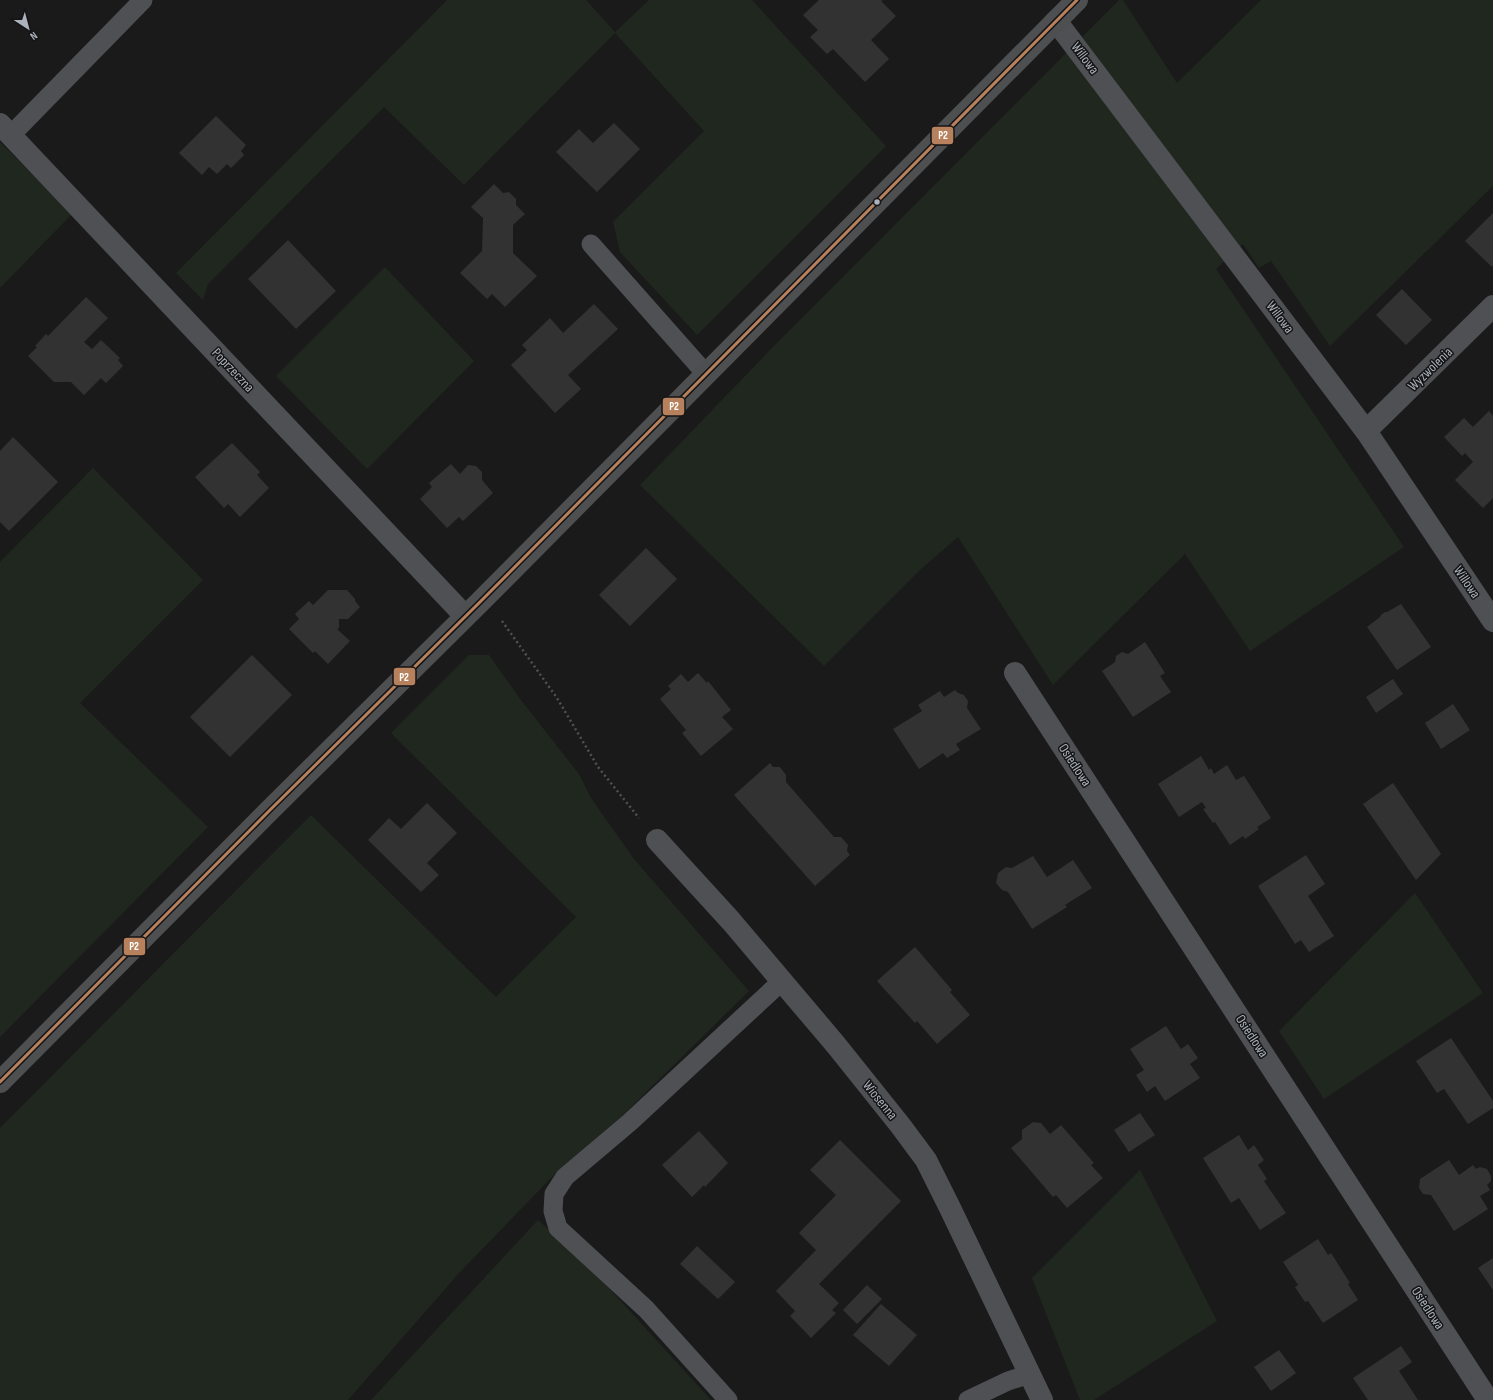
<svg xmlns="http://www.w3.org/2000/svg" width="1493" height="1400" font-family="'Sofia Sans Condensed',sans-serif">
<style>
.green{fill:#1f271f}
.building{fill:#323232}
.lines{fill:none;stroke-linecap:round;stroke-linejoin:round}
.path{stroke:#505155;stroke-width:2.5;stroke-dasharray:2 3;stroke-linecap:butt}
.lane{stroke:#4e5053;stroke-width:19}
.street{stroke:#4e5053;stroke-width:22}
.secondary{stroke:#4d4f51;stroke-width:22}
.bus-1-casing{stroke:#141416;stroke-width:6}
.bus-1{stroke:#b6815c;stroke-width:3}
.bus-dot{fill:#abb2bb;stroke:#141416;stroke-width:1.5}
.labels{text-anchor:middle;dominant-baseline:central;stroke-width:3;stroke-linejoin:round;paint-order:stroke}
.street-label{font-size:14px;fill:#abb2bb;stroke:#141416}
.line-badge{stroke:#141416;stroke-width:1.5}
.badge-label{font-size:11px;text-anchor:middle;font-weight:bold;fill:#fff}
</style>
<rect width="100%" height="100%" fill="#1a1a1a"/>
<g class="green">
<path d="M447 0H586L615 32 649 0H752L886 146 697 335 620 252 613 222 704 131 615 33 464 185 384 107 208 284 203 300 176 273Z"/>
<path d="M1119 0H1123L1177 83 1261 0H1493V186L1330 346 1271 261 1259 268 1243 244 1216 269 1404 547 1250 651 1185 554 1053 685 958 537 920 570 824 666 640 485 769 351Z"/>
<path d="M0 142 72 214 0 288Z"/>
<path d="M385 267 474 361 367 469 276 376Z"/>
<path d="M93 468 203 580 80 703 208 827 0 1037V562Z"/>
<path d="M469 655H489L521 700 579 774 591 798 634 859 749 991 624 1114 553 1176 460 1272 348 1400H0V1128L311 815 496 997 576 917 391 733Z"/>
<path d="M1415 893 1483 993 1324 1099 1279 1031Z"/>
<path d="M1140 1170 1217 1321 1094 1400H1080L1032 1278Z"/>
<path d="M538 1220 588 1265 711 1400H371Z"/>
</g>
<g class="building">
<path d="M819 0H883L881 1 896 16 871 40 889 59 865 82 833 49 827 54 810 37 818 30 803 15Z"/>
<path d="M216 116 246 145 241 151 244 155 231 168 227 164 217 174 209 167 202 175 179 153Z"/>
<path d="M614 123 640 149 597 192 556 152 579 129 593 143Z"/>
<path d="M494 184 503 193 509 192 516 199V205L525 214 513 225V253L537 276 505 307 492 294 487 299 460 273 482 251 483 218 471 207Z"/>
<path d="M1493 213V265L1492 267 1465 241Z"/>
<path d="M288 240 336 291 296 329 248 279Z"/>
<path d="M1402 289 1432 320 1406 345 1376 315Z"/>
<path d="M86 297 108 318 84 342 92 349 101 340 120 358 118 360 123 366 106 383 101 378 84 395 71 382H54L28 356 37 347 35 346 46 334 48 336Z"/>
<path d="M594 304 618 329 568 375 581 389 555 413 511 365 527 350 522 345 550 318 563 333Z"/>
<path d="M1489 411 1493 416V498L1483 508 1455 480 1473 462 1465 453 1462 456 1444 437 1464 418 1473 427Z"/>
<path d="M13 437 58 482 9 531 0 522V451Z"/>
<path d="M232 443 260 472 257 475 269 488 240 517 228 504 224 508 195 477Z"/>
<path d="M451 464 460 474 468 465 476 466 482 472V480L493 493 463 521 459 517 447 528 420 499 432 487 429 483Z"/>
<path d="M646 548 677 579 630 626 599 595Z"/>
<path d="M328 590H347L355 599V601L360 607 348 619H339V628L337 629 350 641 328 664 315 651 313 653 289 629 299 619 295 614 309 601 313 605Z"/>
<path d="M1401 604 1431 647 1397 670 1367 627 1380 617 1381 615 1385 612H1387Z"/>
<path d="M1145 642 1165 673 1160 676 1171 692 1133 717 1102 671 1115 662 1116 656 1122 652 1128 654Z"/>
<path d="M252 655 292 695 230 757 190 717Z"/>
<path d="M698 673 707 683 708 681 731 710 722 717 733 729 701 756 682 733 686 730 660 699 671 689 668 686 681 674 688 682Z"/>
<path d="M1393 679 1403 694 1376 713 1366 697Z"/>
<path d="M955 690 958 693 964 695 968 701 967 708 981 729 956 744 960 750 947 758 943 753 919 769 893 729 922 711 918 705 940 691 944 697Z"/>
<path d="M1453 704 1470 730 1441 749 1425 723Z"/>
<path d="M1201 756 1209 770 1211 768 1214 774 1227 765 1236 780 1244 776 1271 818 1257 827 1259 829 1245 839 1243 836 1230 845 1215 822 1213 823 1203 809 1206 808 1202 802 1179 817 1158 784Z"/>
<path d="M770 763 773 767H780L786 775V782L834 837H841L848 845 847 851 850 855 815 886 734 795Z"/>
<path d="M1393 783 1441 854 1416 880 1363 804Z"/>
<path d="M427 803 457 833 427 863 439 875 421 892 368 840 389 818 401 829Z"/>
<path d="M1306 855 1325 884 1308 896 1334 936 1309 952 1301 940 1295 944 1258 886Z"/>
<path d="M1033 856 1047 877 1073 860 1092 888 1065 905 1067 907 1032 929 1008 892 1002 890 996 883 998 873 1006 867 1012 868Z"/>
<path d="M915 947 952 990 950 992 970 1015 937 1044 917 1021 915 1023 877 981Z"/>
<path d="M1166 1026 1181 1049 1188 1044 1198 1058 1190 1064 1200 1078 1165 1101 1155 1086 1147 1092 1136 1075 1144 1070 1130 1049Z"/>
<path d="M1451 1038 1493 1101V1108L1468 1124 1444 1089 1437 1093 1416 1061Z"/>
<path d="M1140 1113 1155 1135 1129 1152 1114 1130Z"/>
<path d="M1033 1122 1041 1123 1050 1134 1061 1125 1094 1163 1091 1165 1103 1178 1067 1208 1056 1195 1053 1197 1011 1148 1022 1139V1130Z"/>
<path d="M699 1131 728 1163 705 1187 704 1185 692 1197 662 1165Z"/>
<path d="M1239 1135 1248 1150 1254 1145 1264 1160 1258 1165 1267 1179 1264 1181 1286 1213 1260 1230 1239 1198 1231 1203 1203 1158Z"/>
<path d="M840 1140 901 1201 819 1284 839 1303 832 1310 836 1313 811 1338 790 1316 795 1311 776 1291 816 1250 799 1233 836 1195 810 1170Z"/>
<path d="M1449 1160 1459 1175 1473 1165 1476 1169 1480 1167 1487 1169 1491 1176V1181L1487 1185 1490 1190 1480 1196 1488 1209 1454 1231 1431 1195 1423 1194 1419 1188 1420 1179Z"/>
<path d="M1318 1239 1328 1255 1331 1253 1350 1283 1348 1284 1358 1300 1323 1323 1308 1301 1305 1302 1295 1287 1298 1285 1283 1262Z"/>
<path d="M697 1246 735 1282 718 1299 680 1264Z"/>
<path d="M1493 1258V1290L1478 1268Z"/>
<path d="M867 1285 882 1299 857 1324 843 1310Z"/>
<path d="M881 1304 917 1335 889 1366 853 1335Z"/>
<path d="M1401 1346 1412 1362 1399 1371 1418 1400H1368L1353 1378Z"/>
<path d="M1279 1350 1296 1373 1271 1391 1254 1367Z"/>
</g>
<g class="lines">
<path class="path" d="M502 621 557 698 598 767 639 818"/>
<g class="lane">
<path d="M11 135 143 0"/>
<path d="M591 244 706 374"/>
<path d="M728 1400 646 1309 558 1228 553 1211 554 1194 565 1177 630 1122 782 981"/>
<path d="M968 1400 1008 1381 1030 1374"/>
</g>
<g class="street">
<path d="M1056 21 1366 431 1493 621"/>
<path d="M0 124 465 616"/>
<path d="M1366 431 1493 306"/>
<path d="M1015 673 1488 1400"/>
<path d="M657 840 731 921 836 1045 900 1125 926 1160 950 1208 1042 1400"/>
</g>
<path class="secondary" d="M0 1082 270 810 481 601 1077 0"/>
<defs>
<path id="bus-1" d="M0 1082 270 810 481 601 1077 0"/>
</defs>
<use href="#bus-1" class="bus-1-casing"/>
<use href="#bus-1" class="bus-1"/>
</g>
<circle class="bus-dot" cx="877" cy="202" r="3.5"/>
<g class="labels">
<g class="street-label">
<text transform="translate(1085 58) rotate(53)">Willowa</text>
<text transform="translate(1280 317) rotate(53)">Willowa</text>
<text transform="translate(1430 369) rotate(-44)">Wyzwolenia</text>
<text transform="translate(233 370) rotate(47)">Poprzeczna</text>
<text transform="translate(1467 582) rotate(56)">Willowa</text>
<text transform="translate(1075 765) rotate(57)">Osiedlowa</text>
<text transform="translate(1252 1036) rotate(57)">Osiedlowa</text>
<text transform="translate(880 1100) rotate(51)">Wiosenna</text>
<text transform="translate(1428 1308) rotate(57)">Osiedlowa</text>
</g>
</g>
<g class="line-badge">
<rect x="931" y="126" width="23" height="19" rx="4" fill="#b6815c"/>
<rect x="662" y="397" width="23" height="19" rx="4" fill="#b6815c"/>
<rect x="393" y="667" width="23" height="19" rx="4" fill="#b6815c"/>
<rect x="123" y="937" width="23" height="19" rx="4" fill="#b6815c"/>
</g>
<g class="badge-label">
<text x="943" y="139">P2</text>
<text x="674" y="410">P2</text>
<text x="404" y="681">P2</text>
<text x="134" y="950">P2</text>
</g>
<g transform="translate(28 28) rotate(144)" stroke="#141416" stroke-width="3" paint-order="stroke">
<path d="M0-3L7 15L0 10L-7 15Z" fill="#abb2bb"/>
<text y="-6" font-size="11" font-weight="bold" text-anchor="middle" fill="#abb2bb">N</text>
</g>
</svg>
